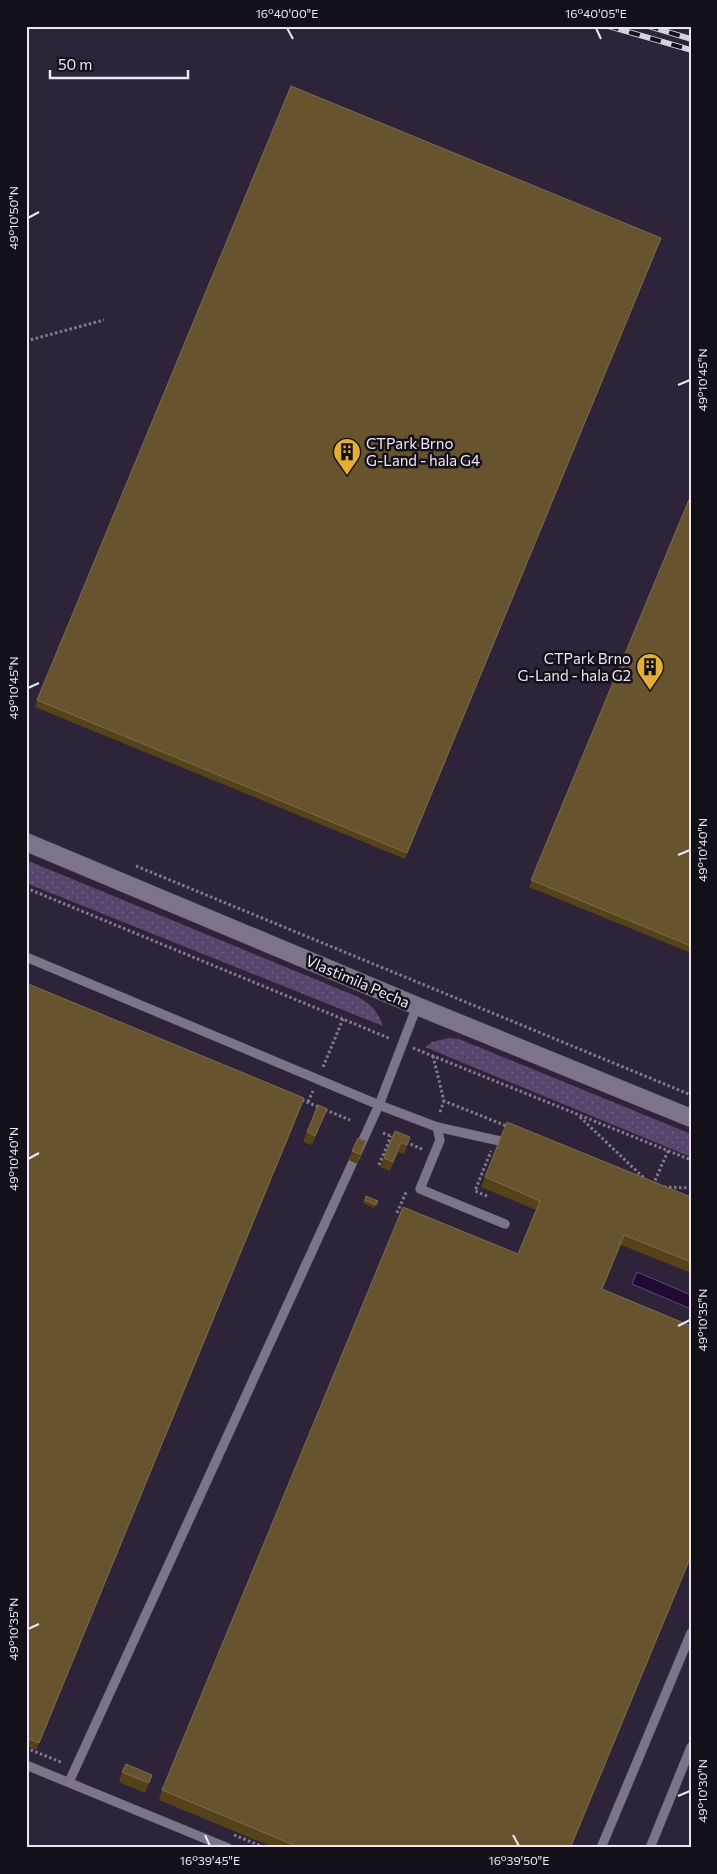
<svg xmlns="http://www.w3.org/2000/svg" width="717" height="1874" font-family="Commissioner,sans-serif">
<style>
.grass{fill:url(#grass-dots)}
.water{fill:#200935;stroke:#5e4c6f}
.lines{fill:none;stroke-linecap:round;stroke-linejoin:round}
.service-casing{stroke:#4a4153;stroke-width:10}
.minor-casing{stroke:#4a4153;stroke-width:19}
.path{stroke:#827b8d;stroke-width:3;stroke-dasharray:2.5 2.5;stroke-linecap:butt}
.service{stroke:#7d738b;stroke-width:9}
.minor{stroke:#7d738b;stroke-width:18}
.rail-casing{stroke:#d6d0df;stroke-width:5.5}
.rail{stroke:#141019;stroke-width:4;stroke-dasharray:11;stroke-linecap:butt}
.wall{fill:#564218}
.shaded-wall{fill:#3f2f1b}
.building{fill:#67542f;stroke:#7c6b4e}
.ticks{fill:none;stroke:#ede7f5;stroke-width:2}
.labels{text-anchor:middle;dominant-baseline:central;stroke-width:5;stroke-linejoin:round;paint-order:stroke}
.poi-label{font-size:15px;fill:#ede7f5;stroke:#141019;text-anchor:start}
.street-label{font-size:15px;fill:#ede7f5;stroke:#141019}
.neatline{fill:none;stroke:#ede7f5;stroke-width:2}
.ticks-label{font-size:12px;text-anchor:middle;fill:#ede7f5}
</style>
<defs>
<pattern id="grass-dots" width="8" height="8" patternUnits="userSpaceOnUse" patternTransform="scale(1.25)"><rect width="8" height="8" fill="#56456c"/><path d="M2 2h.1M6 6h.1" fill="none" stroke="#6f6082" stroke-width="1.8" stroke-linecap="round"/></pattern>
</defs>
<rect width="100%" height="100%" fill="#2d2439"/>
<g class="grass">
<path d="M26 860 356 996C370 1003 378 1011 383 1026L26 883Z"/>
<path d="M449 1038 459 1039 691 1134V1157L425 1047 432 1042Z"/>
</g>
<path class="water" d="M637 1272 691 1295V1309L632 1284Z"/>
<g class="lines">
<defs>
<g id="service">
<path d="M26 957 379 1105 437 1127 500 1141"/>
<path d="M437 1127 440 1140 420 1189 505 1224"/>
<path d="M26 1765 228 1848"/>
<path d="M69 1782 379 1105 417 1006"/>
<path d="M601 1848 691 1633"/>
<path d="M650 1848 691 1747"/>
</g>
<path id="minor" d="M26 842 417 1006 691 1118"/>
</defs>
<use href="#service" class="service-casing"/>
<use href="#minor" class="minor-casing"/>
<g class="path">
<path d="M26 341 104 320"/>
<path d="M136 866 691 1095"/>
<path d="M26 888 391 1039"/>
<path d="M413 1048 691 1160"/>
<path d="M433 1056 444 1101 509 1127"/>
<path d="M323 1067 343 1019"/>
<path d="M302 1100 350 1120"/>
<path d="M308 1102 313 1091"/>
<path d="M440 1112 444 1101"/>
<path d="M580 1117 646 1180"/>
<path d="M383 1133 396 1138"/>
<path d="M406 1142 424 1150"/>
<path d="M379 1165 391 1136"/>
<path d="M653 1185 668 1151"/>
<path d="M664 1187 691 1188"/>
<path d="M487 1196 475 1191 491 1151"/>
<path d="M397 1213 407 1190"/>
<path d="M26 1748 63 1763"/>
<path d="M234 1835 266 1848"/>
</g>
<use href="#service" class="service"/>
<use href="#minor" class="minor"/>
<defs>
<g id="rail">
<path d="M608 26 691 50"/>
<path d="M648 26 691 39"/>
</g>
</defs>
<use href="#rail" class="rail-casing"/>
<use href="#rail" class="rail"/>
</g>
<g class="wall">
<path d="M661 238 405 859 35 707 37 700Z"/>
<path d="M691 495V953L529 887Z"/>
<path d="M26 983 302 1105 36 1750 26 1746Z"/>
<path d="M327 1109 312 1145 303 1142 307 1132Z"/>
<path d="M395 1131 410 1137 404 1154 398 1152 390 1171 380 1167Z"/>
<path d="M358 1138 366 1141 357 1164 349 1160Z"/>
<path d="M485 1177 691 1197V1273L621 1245 602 1289 691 1326V1557L571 1848H275L159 1800 162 1790 518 1254 536 1210 481 1187Z"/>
<path d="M366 1196 378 1201 374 1208 363 1203Z"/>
<path d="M122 1772 152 1775 145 1793 119 1782Z"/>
</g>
<path class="shaded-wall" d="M691 1556V1557L570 1848Z"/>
<g class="building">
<path d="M291 86 661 238 407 853 37 700Z"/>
<path d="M691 495V946L531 880Z"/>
<path d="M26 983 304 1098 39 1743 26 1738Z"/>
<path d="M318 1105 327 1109 315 1136 307 1132Z"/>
<path d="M507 1122 691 1197V1262L624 1235 602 1289 691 1326V1556L570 1848H301L162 1790 403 1207 518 1254 540 1201 485 1177Z"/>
<path d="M395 1131 410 1137 407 1145 401 1142 393 1162 384 1158Z"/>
<path d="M358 1138 366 1141 360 1154 352 1151Z"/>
<path d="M366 1196 378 1201 376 1205 365 1200Z"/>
<path d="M126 1764 152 1775 149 1783 122 1772Z"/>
</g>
<path class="ticks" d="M287 28 293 39M596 28 601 39M28 218 39 212M678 385 690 380M28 688 39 683M678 855 690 850M28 1159 39 1153M678 1326 690 1320M28 1629 39 1624M678 1796 690 1791M205 1835 210 1846M513 1835 519 1846"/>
<defs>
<symbol id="building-pin" viewBox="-11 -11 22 30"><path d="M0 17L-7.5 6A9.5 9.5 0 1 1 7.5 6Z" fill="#e4ae35" stroke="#141019"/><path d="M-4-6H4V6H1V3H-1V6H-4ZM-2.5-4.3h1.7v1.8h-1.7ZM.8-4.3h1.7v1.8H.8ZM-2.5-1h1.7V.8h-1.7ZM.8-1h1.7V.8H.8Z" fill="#111"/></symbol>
</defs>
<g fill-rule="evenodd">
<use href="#building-pin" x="331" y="436" width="32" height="43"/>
<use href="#building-pin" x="634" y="651" width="32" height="43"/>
</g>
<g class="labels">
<g class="poi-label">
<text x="366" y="443">CTPark Brno<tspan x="366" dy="17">G-Land - hala G4</tspan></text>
<text x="631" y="658" text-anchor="end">CTPark Brno<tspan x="631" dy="17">G-Land - hala G2</tspan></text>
</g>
<g class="street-label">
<text transform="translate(358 981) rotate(23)">Vlastimila Pecha</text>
</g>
</g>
<rect width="717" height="1874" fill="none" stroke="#141019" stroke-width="55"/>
<path d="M50 70v8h138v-8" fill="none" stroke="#ede7f5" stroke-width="2.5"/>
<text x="58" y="70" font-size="15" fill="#ede7f5" stroke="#141019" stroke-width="4" paint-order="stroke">50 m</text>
<rect x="28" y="28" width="662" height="1818" class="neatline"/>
<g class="ticks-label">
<text x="287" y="18">16°40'00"E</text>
<text x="596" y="18">16°40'05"E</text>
<text transform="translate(14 218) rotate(-90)" y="4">49°10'50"N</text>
<text transform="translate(703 380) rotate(-90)" y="4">49°10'45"N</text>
<text transform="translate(14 688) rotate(-90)" y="4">49°10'45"N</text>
<text transform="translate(703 850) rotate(-90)" y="4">49°10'40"N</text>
<text transform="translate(14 1159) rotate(-90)" y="4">49°10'40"N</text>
<text transform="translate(703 1320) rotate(-90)" y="4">49°10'35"N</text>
<text transform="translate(14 1629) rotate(-90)" y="4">49°10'35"N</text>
<text transform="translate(703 1791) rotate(-90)" y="4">49°10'30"N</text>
<text x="210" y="1865">16°39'45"E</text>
<text x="519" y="1865">16°39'50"E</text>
</g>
</svg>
